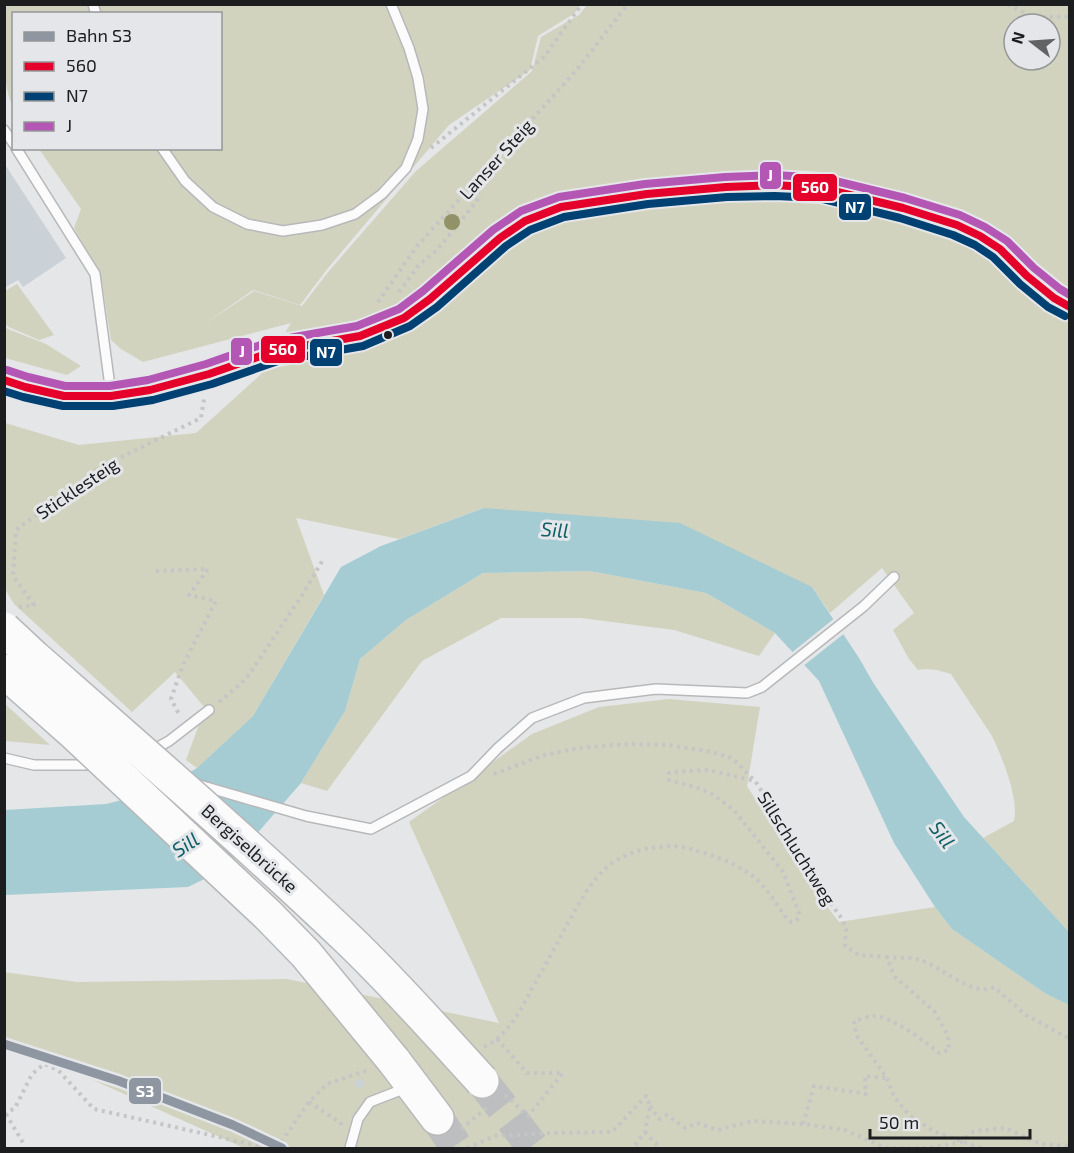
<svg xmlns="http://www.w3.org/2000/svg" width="1074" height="1153" font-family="'Exo 2',sans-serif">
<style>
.green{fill:#d1d3be;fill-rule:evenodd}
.water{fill:#a4ccd2}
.pier{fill:#e5e6e8}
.building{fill:#cad1d7}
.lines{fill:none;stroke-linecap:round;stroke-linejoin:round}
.highway-tunnel{stroke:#bdbec0;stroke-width:33;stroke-dasharray:33 16;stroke-linecap:butt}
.lane-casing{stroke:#b7b8ba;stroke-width:12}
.secondary-casing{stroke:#b7b8ba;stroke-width:28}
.highway-casing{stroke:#b7b8ba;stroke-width:36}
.path{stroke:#c5c5c6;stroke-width:4;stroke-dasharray:3 4.5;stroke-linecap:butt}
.lane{stroke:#fbfbfc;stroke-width:9}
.secondary{stroke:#fbfbfc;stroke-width:26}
.highway{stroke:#fbfbfc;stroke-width:33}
.highway-bridge-casing{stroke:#b7b8ba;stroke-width:36;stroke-linecap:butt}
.highway-bridge{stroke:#fbfbfc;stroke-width:33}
.bus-1-casing{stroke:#e4e6e9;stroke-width:12}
.bus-2-casing{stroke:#e4e6e9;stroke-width:12}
.bus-3-casing{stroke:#e4e6e9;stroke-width:12}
.bus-1{stroke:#e4002b;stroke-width:8}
.bus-2{stroke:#004173;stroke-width:8}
.bus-3{stroke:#b457b4;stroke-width:8}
.rail-1-casing{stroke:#e4e6e9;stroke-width:14}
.rail-1{stroke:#8e96a2;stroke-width:9}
.tree{fill:#919268}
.bus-dot{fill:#1c1d1e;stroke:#e4e6e9;stroke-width:2}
.labels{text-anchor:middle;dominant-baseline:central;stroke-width:6;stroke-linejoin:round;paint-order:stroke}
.street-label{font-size:18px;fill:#1c1d1e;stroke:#e4e6e9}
.water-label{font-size:20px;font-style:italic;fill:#126169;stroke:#e4e6e9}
.line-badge{stroke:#e4e6e9;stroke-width:2}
.badge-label{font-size:16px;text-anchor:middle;font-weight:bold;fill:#fff}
</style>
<rect width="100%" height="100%" fill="#e5e6e8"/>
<g class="green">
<path d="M5 5H581L575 13 538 36 530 70 449 125 328 268 300 305 253 290 203 325 254 291 302 306 329 271 416 171 532 71 541 37 579 15 587 5H1069V932L983 838 1014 821C1019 798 1002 757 992 736L951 674 937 670 925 669 918 670 909 659 893 630 914 613 882 568 830 613 812 587 484 508 399 539 296 518 324 595 253 716 197 768 186 760 205 708 175 672 132 712 14 604 5 589V423L79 445 196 433 260 375 291 323 143 362 121 349 111 340 101 277 74 228 81 209 39 149 220 148V14H14L13 107C0 81 5 34 5 5ZM1014 24H1050V60H1014Z"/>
<path d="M17 284 54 335 39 340 9 327 5 324V291Z"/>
<path d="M4 327 8 329 46 344 81 366 67 375 5 358Z"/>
<path d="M590 571 706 593 775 633 759 656 674 630 581 618H501L422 661 327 791 301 783 345 711 360 659 406 620 483 573Z"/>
<path d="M669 699 760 707 747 786 806 879 839 922 935 907 952 929 1046 994 1069 1005V1148H244L44 1058 5 1051 4 972 77 982 287 979 499 1023 409 822 532 734 599 707Z"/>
<path d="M5 704 50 745 5 741Z"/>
</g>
<path class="water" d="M484 508 680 523 812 587 859 658 874 684 964 817 1069 932V1005L1046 994 952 929 935 907 894 843 819 681 775 633 706 593 590 571 483 573 406 620 360 659 345 711 301 783 227 868 188 887 5 895V810L106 804 157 791 197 768 253 716 341 567 381 546Z"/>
<path class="pier" d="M836 617 846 632 802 667 790 654Z"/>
<g class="building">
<path d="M4 163 66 258 23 287 18 280 4 288Z"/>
<path d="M361 1078 365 1085 359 1089 354 1082Z"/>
</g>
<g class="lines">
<g class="highway-tunnel">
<path d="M482 1081 534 1148"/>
<path d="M437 1118 457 1148"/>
</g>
<defs>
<g id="lane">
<path d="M93 4 96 14"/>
<path d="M4 130 14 144"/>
<path d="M16 148 95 274 111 394"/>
<path d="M162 148 185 181 213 207 247 224 283 231 322 225 355 214 382 194 406 168 418 139 423 109 418 78 409 48 391 4"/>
<path d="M151 751 169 741 209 710"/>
<path d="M4 758 34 765H94"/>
<path d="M196 784 306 816 371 829 471 776 498 748 532 718 584 698 656 689 747 693 762 687 864 606 894 577"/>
<path d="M350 1148 358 1119 370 1102 406 1088"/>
</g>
<path id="secondary" d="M4 380 25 387 64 396H111L150 390 209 374 275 351 360 336 404 318 430 299 500 238 525 221 561 207 647 194 726 187 775 185 821 188 903 208 957 225 980 236 1000 249 1027 276 1054 298 1070 307"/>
<path id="highway" d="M394 1061 437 1118"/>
</defs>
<use href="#lane" class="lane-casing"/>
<use href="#secondary" class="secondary-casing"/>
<use href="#highway" class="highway-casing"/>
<g class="path">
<path d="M1008 4 1032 17H1070"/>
<path d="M431 148 544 57 582 4"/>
<path d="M399 292 419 265 437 250 477 201 481 176"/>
<path d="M378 302 417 246 575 72 628 4"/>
<path d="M156 571 208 569 189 595 216 601 182 667 171 699 179 714"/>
<path d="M19 607 34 605 13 576 16 530 99 468 201 418 204 399"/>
<path d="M219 702 246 679 301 597 324 558"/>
<path d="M494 774 544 755 579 748 630 744 667 745 707 751 732 758 755 781 793 839 820 888 842 919 846 929 845 946 859 955 887 957"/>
<path d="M497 1039 527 1073H563L528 1116 504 1094 503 1095"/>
<path d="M484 1047C507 1036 519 1013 530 992 542 971 554 950 565 928 577 908 588 884 606 868 617 858 635 850 651 848 665 846 678 845 691 849 716 856 746 866 763 886 772 896 779 908 787 919L791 922 795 921 799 918V913L783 872 734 810 712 794 698 788 669 780 668 777 669 773 673 772 708 770 755 781"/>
<path d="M309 1102 341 1123V1127"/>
<path d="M650 1106 659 1119 667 1115 685 1128 697 1123 718 1130 751 1121 803 1124 845 1130 886 1148H928L961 1142 974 1131 1005 1128 1041 1144 1070 1146"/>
<path d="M4 1114 15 1108 32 1074 44 1064 58 1070 94 1109 268 1148"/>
<path d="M6 1114 25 1146"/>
<path d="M803 1124 814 1086 866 1094 865 1076 886 1078"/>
<path d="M461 1129 488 1107"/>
<path d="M645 1132 660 1148"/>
<path d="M277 1148 309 1102 327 1084 368 1070"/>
<path d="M467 1148 495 1136 554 1133 612 1132 646 1096 650 1106 645 1132 633 1148"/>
<path d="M981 1148 935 1132 910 1116 894 1097 887 1078 856 1035 854 1021C860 1019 867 1017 873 1016 892 1016 924 1041 939 1053L949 1050 948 1035 934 1011 894 976 887 957C898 958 910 957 920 960 941 966 973 998 994 987L1026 1015 1070 1039"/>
</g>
<use href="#lane" class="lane"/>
<use href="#secondary" class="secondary"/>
<use href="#highway" class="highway"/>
<defs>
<g id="highway-bridge">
<path d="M4 629 34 657C140 750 246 842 348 939 395 984 438 1033 482 1081"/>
<path d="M4 671 75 734 268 915 306 954 394 1061"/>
</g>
</defs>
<use href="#highway-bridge" class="highway-bridge-casing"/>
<use href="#highway-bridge" class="highway-bridge"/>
<defs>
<path id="bus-1" d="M4 380 25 387 64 396H111L150 390 209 374 275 351 360 336 404 318 430 299 500 238 525 221 561 207 647 194 726 187 775 185 821 188 903 208 957 225 980 236 1000 249 1027 276 1054 298 1070 307"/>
<path id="bus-2" d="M4 391 23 397 63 406H113L153 400 212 384 278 361 363 346 410 326 437 307 506 246 530 230 564 217 648 204 727 197 775 196 819 198 900 218 953 235 975 245 993 257 1020 284 1048 307 1065 316"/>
<path id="bus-3" d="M7 370 28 377 65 386H110L148 380 206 364 272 341 357 326 399 309 423 291 493 230 521 211 559 197 645 184 725 177 775 175 823 178 905 198 960 215 985 227 1007 241 1034 268 1060 289 1070 295"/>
</defs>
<use href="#bus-1" class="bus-1-casing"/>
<use href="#bus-2" class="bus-2-casing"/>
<use href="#bus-3" class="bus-3-casing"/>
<use href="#bus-1" class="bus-1"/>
<use href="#bus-2" class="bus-2"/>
<use href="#bus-3" class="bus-3"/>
<defs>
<path id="rail-1" d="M4 1044 119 1081 233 1125 282 1148"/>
</defs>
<use href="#rail-1" class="rail-1-casing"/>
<use href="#rail-1" class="rail-1"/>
</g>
<circle class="tree" cx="452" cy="222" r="8"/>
<circle class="bus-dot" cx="388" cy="335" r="5"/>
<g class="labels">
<g class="street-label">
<text transform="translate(496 159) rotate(-48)">Lanser Steig</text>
<text transform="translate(77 488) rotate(-34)">Sticklesteig</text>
<text transform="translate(250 848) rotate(42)">Bergiselbrücke</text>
<text transform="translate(797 848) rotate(58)">Sillschluchtweg</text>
</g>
<g class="water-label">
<text transform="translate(555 529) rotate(4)">Sill</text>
<text transform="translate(943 834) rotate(54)">Sill</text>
<text transform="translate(185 844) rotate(-33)">Sill</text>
</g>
</g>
<g class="line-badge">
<rect x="759" y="161" width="23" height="29" rx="6" fill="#b457b4"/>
<rect x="792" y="173" width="46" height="29" rx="6" fill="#e4002b"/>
<rect x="838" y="193" width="34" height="28" rx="6" fill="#004173"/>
<rect x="260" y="335" width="46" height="29" rx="6" fill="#e4002b"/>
<rect x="230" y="337" width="23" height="29" rx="6" fill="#b457b4"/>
<rect x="309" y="338" width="34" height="29" rx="6" fill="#004173"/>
<rect x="128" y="1077" width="34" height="28" rx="6" fill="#8e96a2"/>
</g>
<g class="badge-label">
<text x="770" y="181">J</text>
<text x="815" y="193">560</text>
<text x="855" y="213">N7</text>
<text x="283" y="355">560</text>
<text x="242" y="357">J</text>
<text x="326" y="358">N7</text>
<text x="145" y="1097">S3</text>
</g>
<rect width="1074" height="1153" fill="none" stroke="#1c1d1e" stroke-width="12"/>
<rect x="12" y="12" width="210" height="138" fill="#e4e6e9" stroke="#949698" stroke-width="1.5"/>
<rect x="24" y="32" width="30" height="9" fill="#8e96a2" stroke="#949698" stroke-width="1.5"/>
<text x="66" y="42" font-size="18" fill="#1c1d1e">Bahn S3</text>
<rect x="24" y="62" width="30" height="9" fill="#e4002b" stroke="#949698" stroke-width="1.5"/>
<text x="66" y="72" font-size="18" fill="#1c1d1e">560</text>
<rect x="24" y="92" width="30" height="9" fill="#004173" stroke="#949698" stroke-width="1.5"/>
<text x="66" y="102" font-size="18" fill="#1c1d1e">N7</text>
<rect x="24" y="122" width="30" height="9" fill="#b457b4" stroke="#949698" stroke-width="1.5"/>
<text x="66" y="132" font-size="18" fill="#1c1d1e">J</text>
<g transform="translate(1032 42) rotate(287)"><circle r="28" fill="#e4e6e9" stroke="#949698" stroke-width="1.5"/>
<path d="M0-4.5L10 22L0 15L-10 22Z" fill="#626365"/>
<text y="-9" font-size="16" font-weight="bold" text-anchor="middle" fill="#1c1d1e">N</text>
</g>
<path d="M870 1129v9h160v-9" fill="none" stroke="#1c1d1e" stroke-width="3"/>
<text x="879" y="1129" font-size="18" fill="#1c1d1e" stroke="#e4e6e9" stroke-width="4.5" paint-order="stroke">50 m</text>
</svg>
